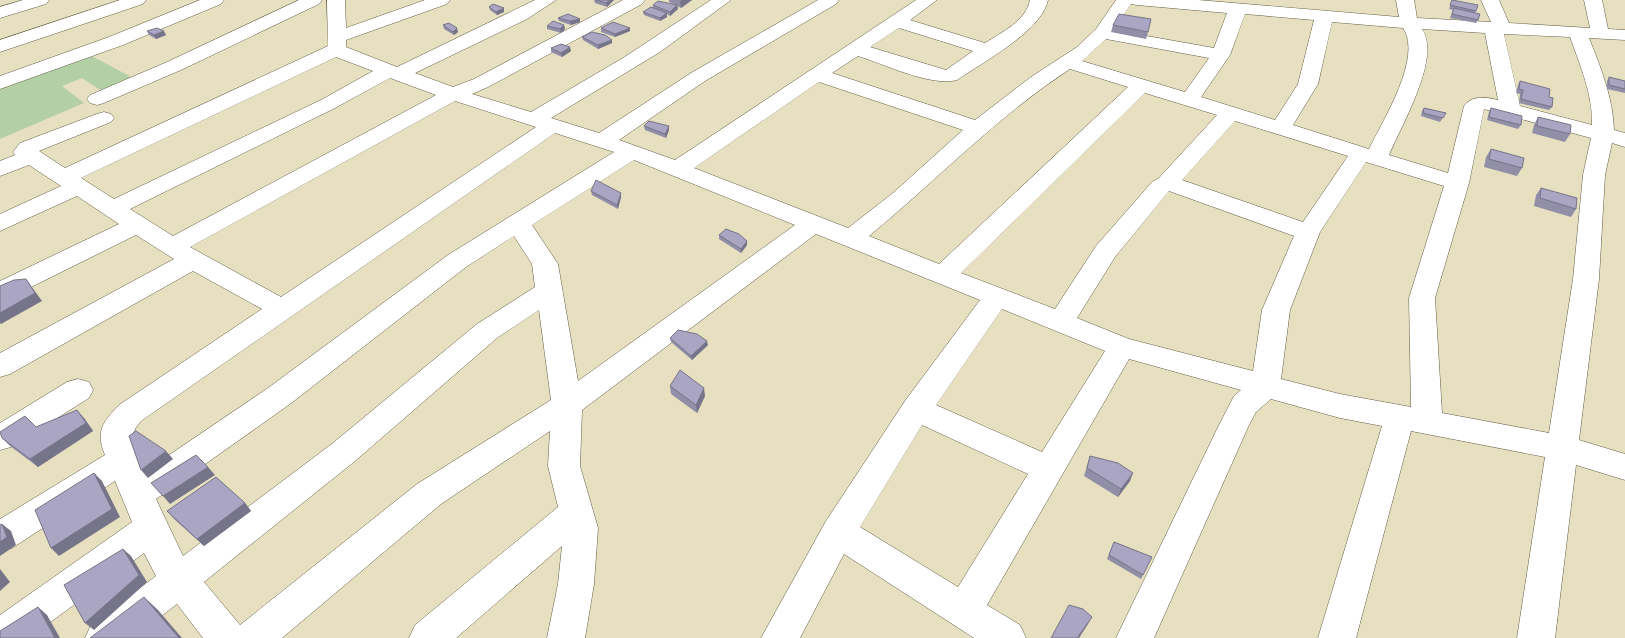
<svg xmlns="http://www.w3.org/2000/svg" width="1625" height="638" font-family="Roboto,sans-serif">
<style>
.green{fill:#b3cfa5}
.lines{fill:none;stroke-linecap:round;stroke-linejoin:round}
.minor-casing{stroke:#625d42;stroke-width:1}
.minor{fill:#fff;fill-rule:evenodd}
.wall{fill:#918ea7}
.shaded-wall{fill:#767488}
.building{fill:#a9a5c2;stroke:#767488}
</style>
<rect width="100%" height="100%" fill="#e6e0c1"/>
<path class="green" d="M90 55 133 78 102 91 82 78 62 86 84 103 0 139V87Z"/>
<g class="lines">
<defs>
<g id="minor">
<path d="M23 0H49L46 4 0 18V7Z"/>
<path d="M120 0H146L143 4 0 52V40Z"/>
<path d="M200 0H224L221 4 123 45 0 89V76L109 37Z"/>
<path d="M299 0H322L319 4 181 70 104 103 97 105 90 103 87 99 90 95 167 62Z"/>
<path d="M327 0H345L346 28 425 0H450L447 4 346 40V47L397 67 535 0H556L527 19 415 73 453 87 474 79 623 0H645L642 4 488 87 472 94 531 112 623 58 711 0H731L660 52 551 118 599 133 691 73 818 0H839L836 4 705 81 619 140 675 160 916 0H937L910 20 985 43C1002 32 1026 21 1030 0H1048C1042 31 983 62 957 80 931 87 884 64 858 56L832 73 975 120 1031 77 1077 47 1096 29 1116 0H1198L1399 17 1396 0H1414L1417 18 1491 22 1481 0H1499L1509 23 1590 28 1584 0H1602L1608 29 1625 30V40L1589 38C1601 68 1613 98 1614 130L1625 133V147L1612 143 1605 175 1599 279 1579 440 1625 454V480L1576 465 1555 638H1517L1545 457 1411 431 1356 638H1318L1382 426 1340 418 1271 399 1256 412 1249 425 1154 638H1116L1219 425 1234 396 1241 390 1129 359 987 605 1020 625 1026 638H974L844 554 800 638H761L826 521 905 401 980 300 816 234 582 410 580 466 598 528 594 584 585 638H547L558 584 562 546 456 638H409L415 625 558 507 548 466 550 431 441 504 282 638H203L177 604 133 638H85L91 625 156 576 144 553 29 638H0V615L132 522 115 481 12 548 0 552V519L105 455C95 431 103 422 119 405L262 309 193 271 10 374 0 377V353L174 259 136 235 9 298 0 301V281L119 224 77 196 0 231V214L61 186 29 165 0 176V161L15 155 13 152 20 143 97 114 104 112 111 114 114 118 111 122 39 151 65 168 328 46ZM1131 4 1137 5 1227 13 1214 48 1113 30ZM1245 14 1314 20 1298 84 1275 120 1201 97 1230 55ZM1332 22 1403 28C1423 57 1383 120 1369 149L1293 125 1318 84ZM899 28 973 51 946 70 870 47ZM1422 29 1485 33 1498 100C1486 97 1472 95 1464 106L1448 173 1389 155C1401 126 1442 57 1422 29ZM1504 34 1570 37C1580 65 1593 95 1592 125L1520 106ZM1106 39 1209 58 1185 92 1082 61ZM336 57 373 71 321 100 114 199 81 178ZM1070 69 1128 87 939 264 869 236C936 181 996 117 1070 69ZM390 78 436 95 173 236 130 209 335 108ZM819 82 963 130 893 193 848 228 694 168ZM1145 93 1217 115 1159 178 1152 182 1096 246 1055 309 961 273ZM455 101 536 127 281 297 190 247ZM1484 109 1591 138 1583 175 1573 279 1549 433 1442 413 1435 298 1469 183ZM1235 121 1348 156 1303 222 1182 180ZM555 133 614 152 448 255 268 388 144 472C135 451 124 440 141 421ZM634 160 795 225 578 381 558 264 532 225ZM1366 162 1444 186 1409 298 1411 407 1340 394 1281 379 1290 310 1320 232ZM1169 191 1294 236 1262 310 1253 371 1129 339 1077 318 1115 257ZM514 236 532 264 535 287 477 324 333 443 183 556 156 499 290 404 466 267ZM1002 309 1105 351 1042 452 936 405ZM539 310 551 400 417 484 240 625 204 582 355 461 497 338ZM922 425 1028 474 958 587 860 527Z"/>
<path d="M78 379 89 382 93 390 89 398 11 447 0 450V423L67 382Z"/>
</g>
</defs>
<use href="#minor" class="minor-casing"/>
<use href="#minor" class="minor"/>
</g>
<g class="wall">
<path d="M594 0H614L607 7 595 3Z"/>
<path d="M669 0H692L681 8 677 6 678 9 670 16 667 14V17L660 21 644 15 643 12 653 8V5L674 4 669 2Z"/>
<path d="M1452 0 1476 11 1475 13 1478 20 1476 23 1450 18 1453 10 1449 9Z"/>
<path d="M489 7 504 12 497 15 490 10Z"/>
<path d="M558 18 580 19V22L571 25 559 21Z"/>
<path d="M443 25 458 32 454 35 444 29Z"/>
<path d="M564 25 565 29 561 33 547 29V26Z"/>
<path d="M1113 25 1148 32 1146 39 1111 32Z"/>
<path d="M601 28H630V31L615 37 601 32Z"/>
<path d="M147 31 166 35 156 39 149 35Z"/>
<path d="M582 37 612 43 598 49 583 40Z"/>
<path d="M551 48 571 51 562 57 551 52Z"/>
<path d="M1609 77 1625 81V93L1607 89V81Z"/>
<path d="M1520 81 1549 97 1552 107 1549 110 1519 103 1520 94 1516 93 1518 85Z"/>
<path d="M1424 108 1446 113 1440 122 1421 116 1422 111Z"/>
<path d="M1491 108 1521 125 1518 129 1487 120 1489 112Z"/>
<path d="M1538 117 1570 134 1565 142 1532 133 1534 125Z"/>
<path d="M644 126H669V130L666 138 645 130Z"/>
<path d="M1491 149 1522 168 1517 176 1484 167 1486 157Z"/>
<path d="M1541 188 1576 209 1571 217 1534 206 1536 195Z"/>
<path d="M591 191 621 197 618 209 592 195Z"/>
<path d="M719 235 747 245 741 253 719 239Z"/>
<path d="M670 338 708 345 692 360 671 342Z"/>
<path d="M670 386 705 396 697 413 671 394Z"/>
<path d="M84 418 93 431 38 467 10 446 2 438 36 427Z"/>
<path d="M1090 456 1130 481 1118 497 1084 476Z"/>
<path d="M245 503 251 511 204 546 174 519 167 511Z"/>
<path d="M1114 542 1152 557 1141 579 1107 559Z"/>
</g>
<g class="shaded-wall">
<path d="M610 0H614L607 7 606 3Z"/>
<path d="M682 0H692L681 8 680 1Z"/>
<path d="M677 5 678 9 670 16V12Z"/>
<path d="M504 8V12L497 15 496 12Z"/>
<path d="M667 13V17L660 21V18Z"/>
<path d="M580 19V22L571 25 570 21Z"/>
<path d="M564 25 565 29 561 33 560 29Z"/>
<path d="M457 28 458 32 454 35 453 32Z"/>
<path d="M630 28V31L615 37V34Z"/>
<path d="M164 31 166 35 156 39 154 35Z"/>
<path d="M612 40V43L598 49V45Z"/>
<path d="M570 47 571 51 562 57 561 53Z"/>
<path d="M669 126V130L666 138 665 134Z"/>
<path d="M621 193V197L618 209 617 205Z"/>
<path d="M747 241V245L741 253V249Z"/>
<path d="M26 279 42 301 1 324 0 323V313Z"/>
<path d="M707 341 708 345 692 360 691 356Z"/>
<path d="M704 388 705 396 697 413 696 405Z"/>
<path d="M77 410 84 418 93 431 38 467 30 459Z"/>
<path d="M166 451 173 459 148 478 141 470Z"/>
<path d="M208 467 215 475 170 504 163 496Z"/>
<path d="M94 473 102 481 120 517 59 556 51 548Z"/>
<path d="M1133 473 1130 481 1118 497 1121 489Z"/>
<path d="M245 503 251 511 204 546 197 539Z"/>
<path d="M2 524 11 531 16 545 0 556V542Z"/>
<path d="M123 549 131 556 147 582 94 630 85 623Z"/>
<path d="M0 569 10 582 0 591Z"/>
<path d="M144 597 158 610 182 638H179Z"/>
<path d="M38 607 47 615 60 638H55Z"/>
<path d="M1092 617 1088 624 1079 638H1077Z"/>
</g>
<g class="building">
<path d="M596 0H610L606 3Z"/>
<path d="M1452 0 1478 5 1476 11 1450 5Z"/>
<path d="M658 1 677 5 670 12 653 5Z"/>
<path d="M493 4 504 8 496 12 489 7Z"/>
<path d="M651 7 667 13 660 18 643 12Z"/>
<path d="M1454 8 1480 14 1478 20 1452 14Z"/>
<path d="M568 14 580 19 570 21 558 18Z"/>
<path d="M1119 14 1151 19 1148 32 1113 25Z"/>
<path d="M553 21 564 25 560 29 547 26Z"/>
<path d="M613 22 630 28 615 34 601 28Z"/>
<path d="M449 23 457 28 453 32 443 25Z"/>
<path d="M157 28 164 31 154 35 147 31Z"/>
<path d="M592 32 605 35 612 40 598 45 582 37Z"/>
<path d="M561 44 570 47 561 53 551 48Z"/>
<path d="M1609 77 1625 81V89L1609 85Z"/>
<path d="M1520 81 1550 89 1549 97 1553 98 1552 107 1521 99 1523 90 1519 89Z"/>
<path d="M1424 108 1446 113 1443 118 1423 113Z"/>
<path d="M1491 108 1522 116 1521 125 1489 117Z"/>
<path d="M1538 117 1571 125 1570 134 1537 126Z"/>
<path d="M649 121 669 126 665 134 644 126Z"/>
<path d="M1491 149 1524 158 1522 168 1489 159Z"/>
<path d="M596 180 621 193 617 205 591 191Z"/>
<path d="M1541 188 1577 198 1576 209 1540 198Z"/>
<path d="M726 229 739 234 747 241 741 249 719 235Z"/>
<path d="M26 279 35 293 0 313V286L14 280Z"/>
<path d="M678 330 697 334 707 341 691 356 670 338Z"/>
<path d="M680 370 704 388 696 405 670 386Z"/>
<path d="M77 410 86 423 30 459 2 438 0 432 25 416 36 427Z"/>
<path d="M136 431 166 451 141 470 129 436Z"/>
<path d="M196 455 208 467 163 496 151 483Z"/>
<path d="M1090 456 1118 463 1133 473 1121 489 1087 468Z"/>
<path d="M94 473 112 509 51 548 35 510Z"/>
<path d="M216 477 245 503 197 539 167 511Z"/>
<path d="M2 524 7 537 0 542V525Z"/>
<path d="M1114 542 1152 557 1143 575 1109 555Z"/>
<path d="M123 549 139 575 85 623 64 585Z"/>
<path d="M144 597 179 638H90Z"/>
<path d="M1069 605 1083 609 1092 617 1077 638H1051Z"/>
<path d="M38 607 55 638H0V631Z"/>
</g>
</svg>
